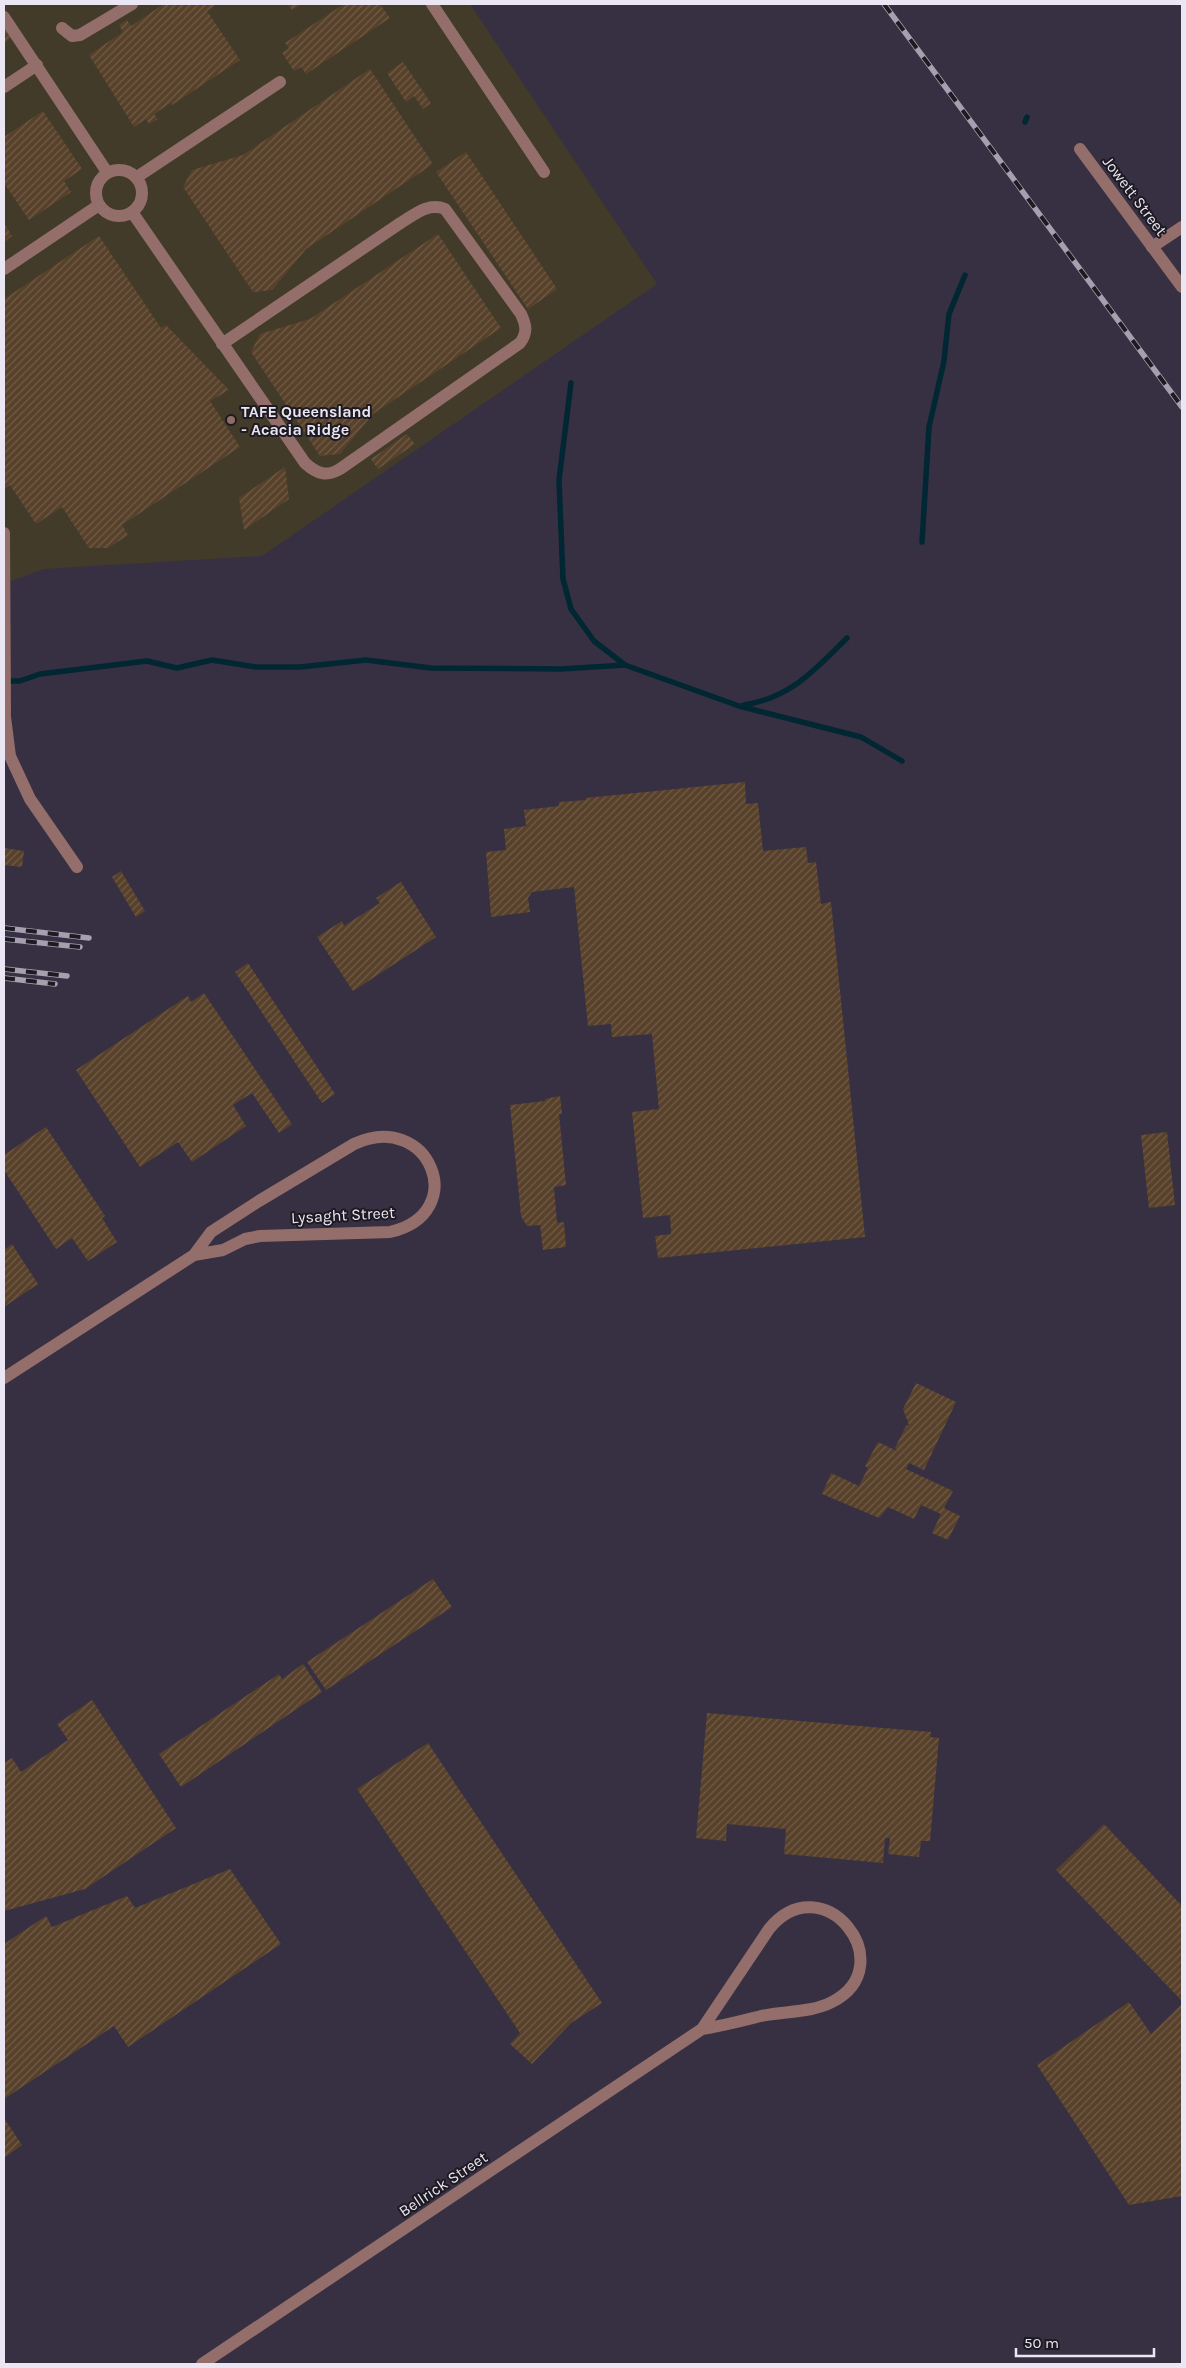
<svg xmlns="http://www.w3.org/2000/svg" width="1186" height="2368" font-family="Karla,sans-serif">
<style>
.education{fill:#423b29}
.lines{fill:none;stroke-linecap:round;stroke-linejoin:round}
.stream{stroke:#002732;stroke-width:5.5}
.building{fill:url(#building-hatch)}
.minor{stroke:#946e6b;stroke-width:12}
.rail-casing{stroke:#a5a0af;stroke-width:5.5}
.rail{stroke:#1d1a22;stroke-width:4;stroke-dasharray:11;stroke-linecap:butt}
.education-dot{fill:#8d6e63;stroke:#1d1a22;stroke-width:2}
.labels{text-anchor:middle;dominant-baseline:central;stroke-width:4;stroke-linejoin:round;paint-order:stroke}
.street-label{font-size:16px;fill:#eae6f3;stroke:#1d1a22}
.poi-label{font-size:16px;font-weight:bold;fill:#eae6f3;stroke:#1d1a22;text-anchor:start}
</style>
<defs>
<pattern id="building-hatch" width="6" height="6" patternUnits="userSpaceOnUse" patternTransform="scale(1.25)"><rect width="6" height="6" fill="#58412a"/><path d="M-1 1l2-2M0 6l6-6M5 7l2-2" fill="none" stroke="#705c49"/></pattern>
</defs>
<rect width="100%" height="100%" fill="#373043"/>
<path class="education" d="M4 4H470L657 284 262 556 43 569 4 584Z"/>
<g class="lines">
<g class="stream">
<path d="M1025 122 1027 117"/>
<path d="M571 383 559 480 563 579 571 609 594 641 625 665"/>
<path d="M922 542 929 427 944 361 949 314 965 275"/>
<path d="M4 681H20L40 674 147 661 177 668 212 660 256 667H300L366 660 431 668 561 669 625 665 739 706 861 737 902 761"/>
<path d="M744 705C790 698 815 670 847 638"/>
</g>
</g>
<g class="building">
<path d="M164 4H214L215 6 207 11 240 60 172 105 171 103 154 114 158 119 149 124 146 119 134 127 89 55 123 32 119 25 127 20 131 26Z"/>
<path d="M288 4H302L292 10Z"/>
<path d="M344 4H380L390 18 306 74 301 67 294 71 282 53 289 48 285 43Z"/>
<path d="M4 28 11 38 4 43Z"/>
<path d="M403 62 431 103 423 109 414 96 406 102 387 73Z"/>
<path d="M370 69 433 164 306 249 272 290 253 292 183 187 192 170 243 155Z"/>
<path d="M43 111 82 169 64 181 71 192 29 220 4 183V137Z"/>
<path d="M466 152 557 289 528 309 436 172Z"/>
<path d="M4 223 12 236 4 242Z"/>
<path d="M438 234 501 328 373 414 340 454 320 456 251 352 260 334 310 319Z"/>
<path d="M99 236 161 328 166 325 229 390 210 401 240 447 122 525 128 535 108 548H89L62 507 36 524 10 485 4 489V299Z"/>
<path d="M407 434 415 444 378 469 371 459Z"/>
<path d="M285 467 289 499 244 530 239 498Z"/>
<path d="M745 782 746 804 758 803 763 851 806 847 808 863 816 862 821 904 831 902 865 1237 658 1258 655 1236 671 1234 670 1215 643 1218 632 1112 659 1109 652 1034 612 1037 611 1024 588 1026 574 887 532 892 528 898 530 912 491 917 486 852 506 850 504 829 526 826 524 810 559 806V802L586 800V798Z"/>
<path d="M4 848 24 851 22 867 4 865Z"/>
<path d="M121 871 145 911 136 917 112 877Z"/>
<path d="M401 882 436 937 353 991 317 937 342 921 344 926 380 903 376 898Z"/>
<path d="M248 963 335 1094 322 1103 235 972Z"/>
<path d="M204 993 292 1124 279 1133 252 1093 233 1105 246 1126 192 1162 178 1142 140 1167 76 1070 188 996 191 1002Z"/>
<path d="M560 1096 562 1114H559L566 1185 554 1187 557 1223 564 1222 566 1247 543 1250 540 1225 527 1226 521 1216 510 1105 545 1101V1099Z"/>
<path d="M46 1127 105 1216 102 1218 117 1242 88 1261 72 1238 56 1249 4 1170V1155Z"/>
<path d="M1167 1132 1175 1205 1149 1208 1141 1135Z"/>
<path d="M12 1244 38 1284 4 1307V1250Z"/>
<path d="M916 1383 956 1402 924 1470 909 1463 906 1469 953 1491 944 1508 960 1516 948 1540 932 1533 941 1514 921 1505 914 1519 888 1507 879 1518 822 1494 831 1473 859 1486 868 1468 865 1466 878 1442 897 1451 895 1448 906 1426 909 1425 903 1409Z"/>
<path d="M433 1579 452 1607 326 1690 307 1662Z"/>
<path d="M303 1664 322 1692 181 1787 159 1754 279 1674 282 1679Z"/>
<path d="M92 1700 176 1828 85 1889 4 1911V1763L12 1758 21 1772 68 1740 57 1724Z"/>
<path d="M707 1713 931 1732 930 1737 939 1738 930 1841H921L919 1857 888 1854 890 1838H885L883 1863 784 1854 786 1829 727 1824 726 1841 696 1838Z"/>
<path d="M428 1743 602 2003 571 2023 532 2064 510 2044 520 2033 357 1789Z"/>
<path d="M1104 1824 1182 1906V2001L1056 1870Z"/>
<path d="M230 1869 281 1944 128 2047 114 2026 4 2099V1944L46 1916 52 1927 127 1896 135 1908Z"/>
<path d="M1129 2002 1151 2034 1182 2004V2196L1129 2205 1037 2065Z"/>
<path d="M4 2118 22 2145 4 2158Z"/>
</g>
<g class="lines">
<g class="minor">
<path d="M432 4 544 172"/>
<path d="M4 17 107 172"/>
<path d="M62 28 72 36 80 35 132 4"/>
<path d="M4 87 37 65"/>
<path d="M1080 149 1182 287"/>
<circle cx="119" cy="193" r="23"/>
<path d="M137 177 280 82"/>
<path d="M132 212 305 463C317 474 327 477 340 469L520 343C528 332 526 325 521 314L445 209C428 202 414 215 399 224L222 344"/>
<path d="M1152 247 1182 227"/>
<path d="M4 269 99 205"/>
<path d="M4 533 5 717 10 756 30 799 77 867"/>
<path d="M4 1378 194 1255 211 1232 259 1201 354 1144C429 1109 472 1213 390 1232L260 1236 245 1239 223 1250 194 1255"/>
<path d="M202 2364 702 2029 769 1929C823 1863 904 1965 832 2002 811 2013 783 2011 761 2016 741 2021 722 2026 702 2029"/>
</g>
<defs>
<g id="rail">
<path d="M884 4 1182 407"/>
<path d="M4 928 89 938"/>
<path d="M4 939 80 947"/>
<path d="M4 969 67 976"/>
<path d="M4 978 55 984"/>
</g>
</defs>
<use href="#rail" class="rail-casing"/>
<use href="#rail" class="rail"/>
</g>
<circle class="education-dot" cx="231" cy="420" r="5"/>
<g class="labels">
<g class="street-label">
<text transform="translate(1135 196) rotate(53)">Jowett Street</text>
<text transform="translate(343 1215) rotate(-3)">Lysaght Street</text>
<text transform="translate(443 2184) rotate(-34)">Bellrick Street</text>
</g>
<g class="poi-label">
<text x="241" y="411">TAFE Queensland<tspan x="241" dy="18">- Acacia Ridge</tspan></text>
</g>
</g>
<rect width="1186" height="2368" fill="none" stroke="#eae6f3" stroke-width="10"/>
<path d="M1016 2348v8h138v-8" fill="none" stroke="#eae6f3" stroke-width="2.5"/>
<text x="1024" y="2348" font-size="15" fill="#eae6f3" stroke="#1d1a22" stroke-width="4" paint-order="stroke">50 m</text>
</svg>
